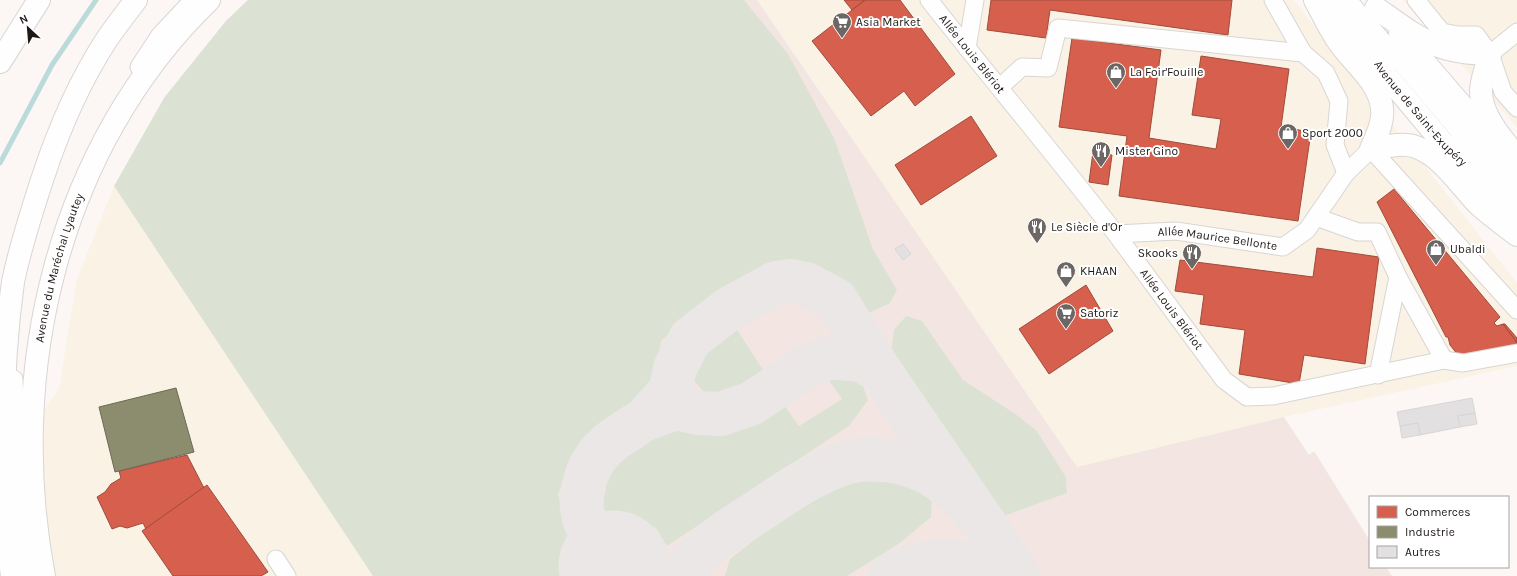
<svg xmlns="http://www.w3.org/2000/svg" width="1517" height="576" font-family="Karla,sans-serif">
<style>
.commercial{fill:#f9f2e5}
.built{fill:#f3e6e2}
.green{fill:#dce2d3}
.shops{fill:#d6604d;stroke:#9f4b3c}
.industry{fill:#8c8c6e;stroke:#6b6a54}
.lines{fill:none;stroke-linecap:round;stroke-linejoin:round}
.stream{stroke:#bbdada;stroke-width:5}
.taxiway{stroke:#eae7e6;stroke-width:44}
.runway{stroke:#eae7e6;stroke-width:111}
.building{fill:#e3e0e2;stroke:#d7d5d6}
.minor-casing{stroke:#d9d5d3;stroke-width:19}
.major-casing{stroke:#d9d5d3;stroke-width:24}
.highway-casing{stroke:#d9d5d3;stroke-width:24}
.minor{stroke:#fffefe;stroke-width:17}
.major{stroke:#fffefe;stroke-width:22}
.highway{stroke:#fffefe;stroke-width:22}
.labels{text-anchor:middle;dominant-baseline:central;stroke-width:4;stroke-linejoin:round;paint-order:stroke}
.poi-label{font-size:12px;fill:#1e1916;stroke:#fff;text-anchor:start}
.street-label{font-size:12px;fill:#1e1916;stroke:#fff}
</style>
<rect width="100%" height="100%" fill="#fcf7f5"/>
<g class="commercial">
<path d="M757 0H1294L1517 283V366L1284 417 1077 467Z"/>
<path d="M1403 0H1517V127Z"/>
<path d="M114 186 382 576H0V472L59 389 77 279Z"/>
</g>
<path class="built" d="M248 0H757L1077 467 1284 417 1309 455 1314 451 1370 541V567H1386L1392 576H382L164 98 226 21Z"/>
<g class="green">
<path d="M248 0H744L788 54 834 138 873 249 897 290 890 303 869 313 836 276 798 260 760 268 707 300 661 341 656 376 641 396 573 453 558 495 580 557 564 576H373L114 186 164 98 226 21Z"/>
<path d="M906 316 922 321 963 380 1014 413 1036 430 1066 477 1067 493 1001 517 891 350 894 330Z"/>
<path d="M736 328 765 373C743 388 733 395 706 394L694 381 701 357 717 341Z"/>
<path d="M842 376 861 380 868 400 849 426 667 546 655 527 625 545 603 508 606 482 620 458 668 427 716 433 744 428 784 405 799 426 842 399 828 379Z"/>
<path d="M881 476 910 483 932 494 931 517 900 543 847 576H725L730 559 789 513 837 485Z"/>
</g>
<g class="shops">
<path d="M844 0H865L852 10Z"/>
<path d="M865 0H900L955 74 915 106 904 91 871 116 812 41Z"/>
<path d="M991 0H1232L1228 35 1050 10 1046 38 987 30Z"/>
<path d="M1072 38 1161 50 1149 138 1216 149 1221 119 1192 115 1201 56 1289 69 1281 127 1311 132 1298 221 1119 196 1127 136 1059 127Z"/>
<path d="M971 116 997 156 921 205 895 165Z"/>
<path d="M1093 152 1112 155 1108 185 1089 182Z"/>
<path d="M1394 189 1500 317 1494 323 1497 326 1503 324 1516 341 1517 349 1462 360 1450 345 1448 337H1446L1377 202Z"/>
<path d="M1317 248 1379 257 1365 364 1304 355 1299 384 1239 374 1245 330 1200 324 1204 295 1175 291 1180 260 1313 277Z"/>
<path d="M1086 285 1113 331 1049 374 1019 329Z"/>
<path d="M1503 324H1505L1517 338V344L1516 341Z"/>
<path d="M187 455 204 488 146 529 143 523 127 528 120 526 112 529 97 497 105 492 111 484 121 478 119 471Z"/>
<path d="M207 485 268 572 261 576H173L142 531Z"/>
</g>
<path class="industry" d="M176 388 194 452 115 472 99 407Z"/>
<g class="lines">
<path class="stream" d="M0 163 52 65 96 0"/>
<g class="taxiway">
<path d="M880 371 861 360 831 357 808 366 752 403 721 414 698 413 676 408 645 419 671 390 675 368 690 339 730 308 776 283 791 281 806 284 836 300 880 371 984 523"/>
<path d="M614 566C605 553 588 533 584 518 577 496 587 463 605 447 616 436 632 428 645 419"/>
<path d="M682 576C693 550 736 526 760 510 787 492 815 472 848 462 857 460 868 459 878 460 925 461 955 487 983 522 996 539 1006 558 1018 576"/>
<path d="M890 576C922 557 966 557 999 576"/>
</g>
<path class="runway" d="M614 566 620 576"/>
</g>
<g class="building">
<path d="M903 244 911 254 903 260 895 249Z"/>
<path d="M1472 398 1475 413 1458 416 1460 427 1420 435 1418 423 1400 426 1397 412Z"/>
<path d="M1475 413 1477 424 1460 427 1458 416Z"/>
<path d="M1418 423 1420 435 1402 438 1400 426Z"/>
</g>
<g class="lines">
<defs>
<g id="minor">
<path id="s1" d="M929 0C991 79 1055 155 1116 234 1152 283 1188 332 1224 380L1247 397 1273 396 1444 360 1463 363 1517 353"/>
<path d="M1273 0 1303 53 1326 73 1339 101 1335 145 1346 173"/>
<path d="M1348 0 1517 200"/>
<path d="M1416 0 1442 32 1458 35H1476L1490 54 1503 92 1517 108"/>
<path d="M967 48 975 0"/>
<path d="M1490 54 1517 32"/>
<path d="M139 67 160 35 193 0"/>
<path d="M1000 87 1022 67 1048 68 1058 28 1303 53"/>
<path d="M1316 217 1358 232H1377L1398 277 1378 375"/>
<path id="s2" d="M1116 234 1176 231 1283 247 1307 230 1346 173 1371 149 1517 310"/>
<path d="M1398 277 1444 360"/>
<path d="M14 379 18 488 28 576"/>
<path d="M276 559 287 576"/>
</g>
<g id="major">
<path d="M1315 0C1322 13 1328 26 1336 38 1350 61 1379 80 1382 108 1384 122 1376 137 1371 149 1385 147 1402 142 1416 147 1442 156 1460 186 1479 205 1491 216 1504 225 1517 235"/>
<path id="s3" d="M1329 0 1352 25 1386 75 1443 143 1486 184 1517 222"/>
<path d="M1376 8C1419 38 1435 53 1490 54 1487 65 1482 77 1481 90 1480 114 1502 139 1517 157"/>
<path d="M1400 34 1480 127 1502 162 1517 181"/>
<path d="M12 576C0 482 0 376 13 282 20 247 31 214 42 180 58 131 79 82 107 39 116 26 126 13 136 0"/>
<path id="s4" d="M44 576C5 373 58 146 209 0"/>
</g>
<path id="highway" d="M0 62 39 0"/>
</defs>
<use href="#minor" class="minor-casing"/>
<use href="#major" class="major-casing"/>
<use href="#highway" class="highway-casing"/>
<use href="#minor" class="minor"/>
<use href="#major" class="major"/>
<use href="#highway" class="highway"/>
</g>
<defs>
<symbol id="supermarket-pin" viewBox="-11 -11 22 30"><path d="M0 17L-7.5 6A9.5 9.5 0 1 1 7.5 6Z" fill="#6c6764" stroke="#fff"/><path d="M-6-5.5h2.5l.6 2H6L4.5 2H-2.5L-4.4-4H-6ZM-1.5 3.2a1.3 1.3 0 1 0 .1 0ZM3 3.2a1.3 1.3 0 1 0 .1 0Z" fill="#fff"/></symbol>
<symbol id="shop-pin" viewBox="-11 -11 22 30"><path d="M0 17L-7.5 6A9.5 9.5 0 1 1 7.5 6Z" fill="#6c6764" stroke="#fff"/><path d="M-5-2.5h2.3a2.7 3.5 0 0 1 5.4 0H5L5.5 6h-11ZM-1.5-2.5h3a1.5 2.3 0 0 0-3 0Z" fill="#fff"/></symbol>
<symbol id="restaurant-pin" viewBox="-11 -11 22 30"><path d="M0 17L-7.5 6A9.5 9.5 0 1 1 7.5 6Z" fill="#6c6764" stroke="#fff"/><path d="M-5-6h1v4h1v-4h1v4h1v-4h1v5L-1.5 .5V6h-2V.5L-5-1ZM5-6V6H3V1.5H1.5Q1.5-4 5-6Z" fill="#fff"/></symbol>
</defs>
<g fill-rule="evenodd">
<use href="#supermarket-pin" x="831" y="11" width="22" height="30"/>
<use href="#shop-pin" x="1105" y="61" width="22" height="30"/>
<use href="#shop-pin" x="1277" y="122" width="22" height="30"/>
<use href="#restaurant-pin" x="1090" y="140" width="22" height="30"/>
<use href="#restaurant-pin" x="1026" y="216" width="22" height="30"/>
<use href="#shop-pin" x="1425" y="238" width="22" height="30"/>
<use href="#restaurant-pin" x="1181" y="242" width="22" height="30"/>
<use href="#shop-pin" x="1055" y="260" width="22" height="30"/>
<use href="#supermarket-pin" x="1055" y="302" width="22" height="30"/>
</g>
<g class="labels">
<g class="poi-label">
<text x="856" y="22">Asia Market</text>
<text x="1130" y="72">La Foir'Fouille</text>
<text x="1302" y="133">Sport 2000</text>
<text x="1115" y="151">Mister Gino</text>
<text x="1051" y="227">Le Siècle d'Or</text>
<text x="1450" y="249">Ubaldi</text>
<text x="1178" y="253" text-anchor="end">Skooks</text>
<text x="1080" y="271">KHAAN</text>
<text x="1080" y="313">Satoriz</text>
</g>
<g class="street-label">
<text stroke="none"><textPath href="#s1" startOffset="69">Allée Louis Blériot</textPath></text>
<text stroke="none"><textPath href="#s3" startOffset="146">Avenue de Saint-Exupéry</textPath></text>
<text stroke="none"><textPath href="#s2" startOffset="102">Allée Maurice Bellonte</textPath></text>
<text stroke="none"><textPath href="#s4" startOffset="312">Avenue du Maréchal Lyautey</textPath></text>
<text stroke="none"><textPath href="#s1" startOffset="393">Allée Louis Blériot</textPath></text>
</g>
</g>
<rect x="1369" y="496" width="140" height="72" fill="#ffffff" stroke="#a5a3a2"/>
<rect x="1377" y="506" width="20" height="12" fill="#d6604d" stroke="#a5a3a2"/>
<text x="1405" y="516" font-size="12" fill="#1e1916">Commerces</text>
<rect x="1377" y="526" width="20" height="12" fill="#8c8c6e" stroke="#a5a3a2"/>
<text x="1405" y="536" font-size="12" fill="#1e1916">Industrie</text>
<rect x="1377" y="546" width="20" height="12" fill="#e3e0e2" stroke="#a5a3a2"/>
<text x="1405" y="556" font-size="12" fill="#1e1916">Autres</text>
<g transform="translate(28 28) rotate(334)" stroke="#ffffff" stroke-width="3" paint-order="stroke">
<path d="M0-3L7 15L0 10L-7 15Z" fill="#1e1916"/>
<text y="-6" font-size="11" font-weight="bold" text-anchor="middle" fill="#1e1916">N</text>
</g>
</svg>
